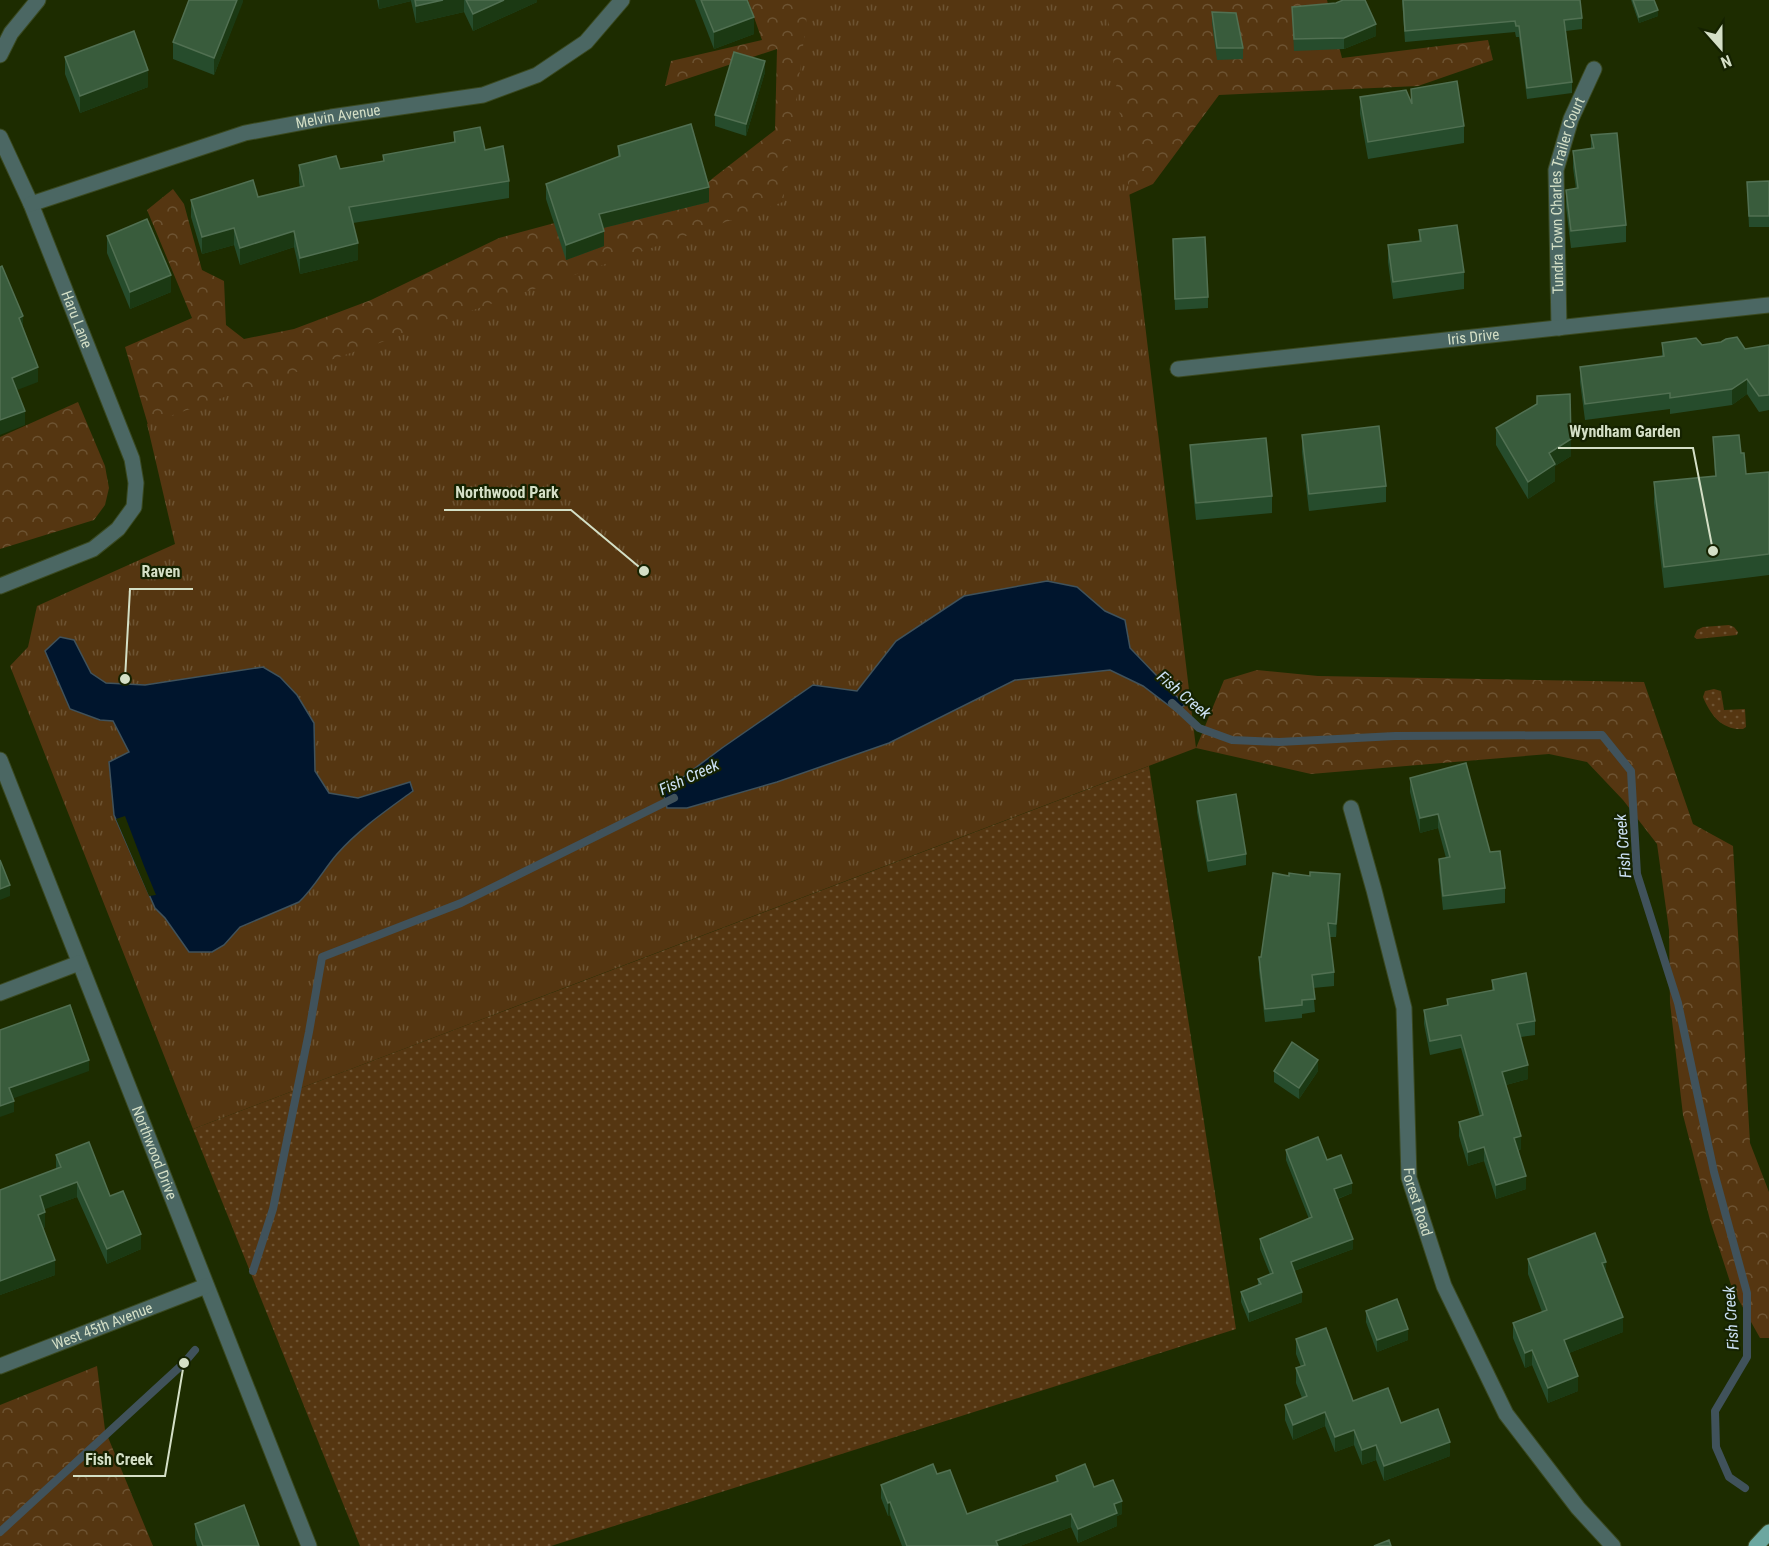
<svg xmlns="http://www.w3.org/2000/svg" width="1769" height="1546" font-family="'Roboto Condensed',sans-serif">
<style>
.grass{fill:url(#grass-dots)}
.forest{fill:url(#forest-crowns)}
.park{fill:url(#park-tufts)}
.water{fill:#00152d;stroke:#40525b;stroke-width:1.5}
.pier{fill:#1d2c00}
.lines{fill:none;stroke-linecap:round;stroke-linejoin:round}
.stream{stroke:#40525b;stroke-width:8}
.minor-casing{stroke:#3a4920;stroke-width:17}
.major-casing{stroke:#3a4920;stroke-width:17}
.minor{stroke:#4b6763;stroke-width:15}
.major{stroke:#6ca7a0;stroke-width:15}
.wall{fill:#264c2c}
.shaded-wall{fill:#1b3913}
.building{fill:#395c3c;stroke:#517052;stroke-width:1.5}
.labels{text-anchor:middle;dominant-baseline:central;stroke-width:4.5;stroke-linejoin:round;paint-order:stroke}
.street-label{font-size:15px;fill:#d4dfc6;stroke:#152200}
.water-label{font-size:16px;font-style:italic;fill:#cde2f6;stroke:#152200}
.leader{fill:none;stroke:#d4dfc6;stroke-width:2}
.callout-dot{fill:#d4dfc6;stroke:#152200;stroke-width:2}
.callout-label{font-size:16px;text-anchor:middle;font-weight:bold;fill:#d4dfc6;stroke:#152200;stroke-width:4.5;stroke-linejoin:round;paint-order:stroke}
</style>
<defs>
<pattern id="grass-dots" width="8" height="8" patternUnits="userSpaceOnUse" patternTransform="scale(1.5)"><rect width="8" height="8" fill="#553611"/><path d="M2 2h.1M6 6h.1" fill="none" stroke="#6d5332" stroke-width="1.8" stroke-linecap="round"/></pattern>
<pattern id="forest-crowns" width="20" height="18" patternUnits="userSpaceOnUse" patternTransform="scale(1.5)"><rect width="20" height="18" fill="#553611"/><path d="M2 6a3 3 0 1 1 6 0M12 15a3 3 0 1 1 6 0" fill="none" stroke="#6d5332"/></pattern>
<pattern id="park-tufts" width="24" height="20" patternUnits="userSpaceOnUse" patternTransform="scale(1.5)"><rect width="24" height="20" fill="#553611"/><path d="M3 7l-1-3M5 7V3M7 7l1-3M15 17l-1-3M17 17v-4M19 17l1-3" fill="none" stroke="#6d5332"/></pattern>
</defs>
<rect width="100%" height="100%" fill="#1d2c00"/>
<g class="grass">
<path d="M1729 625 1734 627 1738 632 1737 635 1697 639 1694 637 1697 630 1703 627Z"/>
<path d="M1714 689 1721 691 1724 710 1745 709 1746 727 1743 729C1722 730 1711 716 1703 697L1705 691Z"/>
<path d="M1149 766 1236 1329 551 1546H360L193 1129Z"/>
</g>
<g class="forest">
<path d="M748 0H1327L1342 58 1488 40 1493 60 1418 86 1219 95 1153 184 1073 220 207 546 167 489 125 347 192 318 147 210 173 189 184 204 202 270 224 281 226 325 244 339 294 329 371 300 499 238 603 210 682 208 713 178 775 130 777 49 665 86 671 61 762 40Z"/>
<path d="M78 402 105 466 109 488 105 505 94 520 0 549V437Z"/>
<path d="M1257 670 1318 676 1644 682 1693 824 1733 846 1750 1143 1769 1192V1338H1760L1732 1288 1710 1220 1683 1115 1670 1003 1669 930 1657 844 1623 800 1587 762 1549 754 1311 774 1196 748 1224 680Z"/>
<path d="M97 1366 105 1430 153 1546H0V1405Z"/>
</g>
<path class="park" d="M809 0H1106L1196 748 193 1129 10 666 28 647 37 606 175 544 147 424 783 202Z"/>
<g class="water">
<path d="M1047 581 1077 587 1105 611 1125 620 1130 648 1185 705 1176 711 1143 686 1110 670 1015 680 889 743 777 782 687 808H667L663 792 722 748 813 685 857 691 896 641 964 596Z"/>
<path d="M60 637 74 640 91 673 106 683 145 685 263 667 280 677 297 695 314 723 315 771 329 793 358 798 410 782 413 791C387 810 359 829 337 854 324 869 314 888 299 902L240 927 224 945 212 952H189L165 918 155 908 114 815 109 762 129 752 113 721 100 720 70 709 45 651Z"/>
</g>
<path class="pier" d="M125 816 144 866 156 895 149 896 116 819Z"/>
<g class="lines">
<g class="stream">
<path d="M1172 703 1199 728 1232 740 1279 742 1395 736 1602 735 1631 771 1637 874 1678 1003 1714 1172 1747 1293V1357L1715 1411 1716 1447 1729 1477 1745 1488"/>
<path d="M253 1271 273 1209 309 1032 322 957 461 903 674 798"/>
<path d="M0 1532 184 1363 195 1350"/>
</g>
<defs>
<g id="minor">
<path d="M0 55 11 33 38 0"/>
<path id="s1" d="M0 137 31 204 132 459 136 483 134 507 118 529 93 549 0 586"/>
<path id="s2" d="M31 204 245 133 331 117 483 95 537 75 586 42 622 0"/>
<path id="s3" d="M1559 328 1556 170 1571 119 1594 69"/>
<path id="s4" d="M1178 369 1769 305"/>
<path id="s5" d="M0 760 309 1546"/>
<path id="s6" d="M1351 808 1374 890 1404 1008 1409 1178 1444 1286 1506 1414 1578 1508 1613 1546"/>
<path d="M0 993 79 963"/>
<path id="s7" d="M0 1366 206 1286"/>
</g>
<path id="major" d="M1756 1546 1769 1532"/>
</defs>
<use href="#minor" class="minor-casing"/>
<use href="#major" class="major-casing"/>
<use href="#minor" class="minor"/>
<use href="#major" class="major"/>
</g>
<g class="wall">
<path d="M243 0 214 75 173 59V42Z"/>
<path d="M377 0H537V2L473 31 464 12 416 23 411 1 379 9Z"/>
<path d="M695 0H747L754 34 714 49Z"/>
<path d="M1402 0H1580L1582 18V29L1566 31 1572 82V93L1527 99 1519 37H1516L1515 32 1405 42Z"/>
<path d="M1631 0H1654L1658 16 1639 23Z"/>
<path d="M1292 7 1376 36 1344 49 1294 51Z"/>
<path d="M1212 12 1243 48V59L1217 60 1212 23Z"/>
<path d="M65 57 148 87 80 113 65 74Z"/>
<path d="M765 72 746 136 715 126V115Z"/>
<path d="M1411 89 1464 126V143L1368 159 1360 114V97L1411 101Z"/>
<path d="M454 132 485 150 509 181V198L353 223 358 260 300 274 294 247 240 265 234 245 202 254 191 217V200L258 197 300 187 299 182V165L340 169 383 162V155L454 142Z"/>
<path d="M1591 135 1626 225V242L1571 248 1566 207V190L1576 189 1573 168V151L1591 148Z"/>
<path d="M618 146 709 202 603 228 604 246 566 260 546 199V184L618 157Z"/>
<path d="M1769 181V227H1749L1747 182Z"/>
<path d="M1419 230 1464 272V289L1393 299 1388 262V245L1419 241Z"/>
<path d="M107 236 171 292 130 309 107 253Z"/>
<path d="M1173 239 1208 297V308L1175 310Z"/>
<path d="M1662 343 1702 345 1745 349 1769 345V410L1759 412 1747 394 1732 405 1670 414V409L1585 420 1580 382V367L1662 356Z"/>
<path d="M1496 428 1571 456 1555 466V481L1528 499 1496 445Z"/>
<path d="M1302 435 1386 486V502L1309 511 1302 452Z"/>
<path d="M1713 437 1741 453 1746 474 1769 472V575L1664 588 1654 503V482L1715 477Z"/>
<path d="M1190 445 1272 496V513L1196 520 1190 462Z"/>
<path d="M1410 778 1490 852 1505 888V903L1443 910 1439 873V859L1446 858 1438 828 1420 833 1410 792Z"/>
<path d="M1197 801 1246 854V865L1208 872 1197 812Z"/>
<path d="M1340 888 1336 937H1330L1334 972V986L1313 988 1315 1012 1302 1014V1018L1265 1022 1259 971V957H1261Z"/>
<path d="M1492 980 1535 1021V1035L1521 1037 1528 1079 1506 1085 1521 1149 1518 1151 1526 1189 1496 1199 1484 1161 1468 1166 1459 1136V1122L1480 1116 1461 1048 1430 1055 1424 1024V1010L1447 1005V999L1492 990Z"/>
<path d="M1274 1071H1318L1299 1099 1274 1082Z"/>
<path d="M1286 1150 1327 1160 1352 1193 1338 1199 1353 1249 1294 1271 1302 1302 1249 1322 1241 1302V1292L1258 1285V1279L1270 1274 1260 1249V1239L1309 1219 1286 1160Z"/>
<path d="M56 1155 110 1196 141 1249 107 1264 77 1197 44 1209 45 1227 43 1228 55 1275 0 1295V1190L56 1169Z"/>
<path d="M1528 1259 1606 1275 1623 1332 1569 1353 1578 1391 1548 1403 1532 1365 1525 1368 1513 1338V1323L1542 1312 1528 1274Z"/>
<path d="M1366 1311 1408 1340 1377 1352 1366 1322Z"/>
<path d="M1296 1339 1353 1401 1401 1423 1450 1456 1384 1481 1376 1460 1362 1465 1354 1445 1335 1452 1325 1426 1293 1440 1285 1420V1405L1302 1398 1296 1383V1368L1301 1367 1296 1354Z"/>
<path d="M937 1474 967 1514 1056 1482V1476L1094 1487 1122 1514 1117 1516V1526L1078 1543 1071 1527 1020 1546H902L890 1515 888 1516 881 1498V1485Z"/>
<path d="M195 1524 259 1546H197L195 1539Z"/>
</g>
<g class="shaded-wall">
<path d="M237 0H243V2L214 75V58Z"/>
<path d="M379 0H411V1L379 9Z"/>
<path d="M443 0H464V12L416 23V6Z"/>
<path d="M504 0H537V2L473 31V14Z"/>
<path d="M1658 10V16L1639 23V17Z"/>
<path d="M754 17V34L714 49V32Z"/>
<path d="M1376 24V36L1344 49V38Z"/>
<path d="M765 61V72L746 136V124Z"/>
<path d="M148 70V87L80 113V96Z"/>
<path d="M709 187V202L599 229V214Z"/>
<path d="M234 228V245L202 254V237Z"/>
<path d="M294 231V247L240 265V248Z"/>
<path d="M604 231V246L566 260V245Z"/>
<path d="M358 243V260L300 274V258Z"/>
<path d="M171 275V292L130 309V292Z"/>
<path d="M23 316V330L19 318Z"/>
<path d="M38 367V382L12 392V378Z"/>
<path d="M1747 379V394L1732 405V389Z"/>
<path d="M25 411V425L0 435V420Z"/>
<path d="M1571 439V456L1555 466V481L1528 499V482L1549 453Z"/>
<path d="M1438 814V828L1420 833V818Z"/>
<path d="M1340 874V888L1336 937V924Z"/>
<path d="M10 885V896L0 900V889Z"/>
<path d="M89 1060V1071L9 1100V1088Z"/>
<path d="M1318 1060V1071L1299 1099V1088Z"/>
<path d="M1528 1065V1079L1502 1086V1072Z"/>
<path d="M14 1101V1112L0 1117V1106Z"/>
<path d="M1521 1136V1149L1514 1152V1138Z"/>
<path d="M1484 1147V1161L1468 1166V1152Z"/>
<path d="M1526 1176V1189L1496 1199V1185Z"/>
<path d="M77 1182V1197L40 1211V1196Z"/>
<path d="M1352 1183V1193L1334 1200V1189Z"/>
<path d="M45 1212V1227L38 1230V1215Z"/>
<path d="M141 1234V1249L107 1264V1249Z"/>
<path d="M1353 1239V1249L1291 1272V1262Z"/>
<path d="M55 1260V1275L0 1295V1281Z"/>
<path d="M1606 1262V1277L1602 1263Z"/>
<path d="M1302 1292V1302L1249 1322V1312Z"/>
<path d="M1623 1317V1332L1564 1355V1340Z"/>
<path d="M1408 1329V1340L1377 1352V1340Z"/>
<path d="M1532 1350V1365L1525 1368V1353Z"/>
<path d="M1578 1376V1391L1548 1403V1388Z"/>
<path d="M1325 1412V1426L1293 1440V1425Z"/>
<path d="M1354 1430V1445L1335 1452V1437Z"/>
<path d="M1450 1442V1456L1384 1481V1466Z"/>
<path d="M1376 1445V1460L1362 1465V1450Z"/>
<path d="M1122 1501V1514L1117 1516V1526L1078 1543V1529L1114 1504Z"/>
<path d="M890 1502V1515L888 1516V1503Z"/>
<path d="M1071 1514V1527L1020 1546H996V1541Z"/>
</g>
<g class="building">
<path d="M189 0H237L214 58 173 42Z"/>
<path d="M415 0H443L416 6Z"/>
<path d="M466 0H504L473 14Z"/>
<path d="M701 0H747L754 17 714 32Z"/>
<path d="M1343 0H1365L1376 24 1344 38 1294 39 1292 7 1336 3Z"/>
<path d="M1403 0H1580L1582 18 1564 20 1572 82 1527 88 1519 26H1516L1515 21 1405 31Z"/>
<path d="M1633 0H1654L1658 10 1639 17Z"/>
<path d="M1212 12 1236 13 1243 48H1217Z"/>
<path d="M134 31 148 70 80 96 65 57Z"/>
<path d="M734 52 765 61 746 124 715 115Z"/>
<path d="M1457 81 1464 126 1368 142 1360 97 1406 90 1412 104 1411 89Z"/>
<path d="M691 124 709 187 599 214 604 231 566 245 546 184 620 156 618 146Z"/>
<path d="M480 127 485 150 503 146 509 181 349 207 358 243 300 258 294 231 240 248 234 228 202 237 191 200 253 180 258 197 304 186 299 165 336 156 340 169 384 161 383 155 455 142 454 132Z"/>
<path d="M1617 133 1626 225 1571 231 1566 190 1578 188 1573 151 1594 148 1591 135Z"/>
<path d="M1769 181V216H1749L1747 182Z"/>
<path d="M147 219 171 275 130 292 107 236Z"/>
<path d="M1457 225 1464 272 1393 282 1388 245 1421 241 1419 230Z"/>
<path d="M1205 237 1208 297 1175 299 1173 239Z"/>
<path d="M2 266 23 316 19 318 38 367 12 378 25 411 0 420V267Z"/>
<path d="M1737 337 1745 349 1769 345V395L1759 396 1747 379 1732 389 1670 398V393L1585 404 1580 367 1664 356 1662 343 1696 338 1702 345 1721 342 1726 339Z"/>
<path d="M1570 394 1571 439 1549 453 1555 464 1528 482 1496 428 1537 404V396Z"/>
<path d="M1379 426 1386 486 1309 494 1302 435Z"/>
<path d="M1739 435 1741 453H1744L1746 474 1769 472V554L1664 567 1654 482 1716 476 1713 437Z"/>
<path d="M1266 438 1272 496 1196 503 1190 445Z"/>
<path d="M1466 763 1490 852 1500 851 1505 888 1443 896 1439 859 1450 857 1438 814 1420 818 1410 778Z"/>
<path d="M1236 794 1246 854 1208 861 1197 801Z"/>
<path d="M0 860 10 885 0 889Z"/>
<path d="M1310 872 1340 874 1336 924 1328 923 1334 972 1312 975 1315 999 1302 1000V1005L1265 1009 1259 957H1261L1273 873 1289 876V873L1310 876Z"/>
<path d="M1526 973 1535 1021 1517 1024 1528 1065 1502 1072 1521 1136 1514 1138 1526 1176 1496 1185 1484 1147 1468 1152 1459 1122 1483 1115 1461 1035 1430 1041 1424 1010 1448 1005 1447 999 1494 990 1492 980Z"/>
<path d="M70 1005 89 1060 9 1088 14 1101 0 1106V1030Z"/>
<path d="M1292 1042 1318 1060 1299 1088 1274 1071Z"/>
<path d="M1318 1137 1327 1160 1341 1155 1352 1183 1334 1189 1353 1239 1291 1262 1302 1292 1249 1312 1241 1292 1261 1284 1258 1279 1273 1273 1260 1239 1312 1217 1286 1150Z"/>
<path d="M89 1142 110 1196 123 1191 141 1234 107 1249 77 1182 40 1196 45 1212 38 1215 55 1260 0 1281V1190L61 1167 56 1155Z"/>
<path d="M1595 1233 1606 1262 1602 1263 1623 1317 1564 1340 1578 1376 1548 1388 1532 1350 1525 1353 1513 1323 1547 1310 1528 1259Z"/>
<path d="M1397 1299 1408 1329 1377 1340 1366 1311Z"/>
<path d="M1326 1328 1353 1401 1388 1388 1401 1423 1438 1409 1450 1442 1384 1466 1376 1445 1362 1450 1354 1430 1335 1437 1325 1412 1293 1425 1285 1405 1307 1396 1296 1368 1305 1365 1296 1339Z"/>
<path d="M933 1464 937 1474 950 1470 967 1514 1058 1481 1056 1476 1085 1464 1094 1487 1113 1480 1122 1501 1114 1504 1117 1513 1078 1529 1071 1514 996 1541 998 1546H907L890 1502 888 1503 881 1485Z"/>
<path d="M244 1505 259 1546H203L195 1524Z"/>
<path d="M1389 1540 1391 1546H1374Z"/>
</g>
<g class="labels">
<g class="street-label">
<text stroke="none"><textPath href="#s2" startOffset="320">Melvin Avenue</textPath></text>
<text stroke="none"><textPath href="#s3" startOffset="134">Tundra Town Charles Trailer Court</textPath></text>
<text stroke="none"><textPath href="#s1" startOffset="198">Haru Lane</textPath></text>
<text stroke="none"><textPath href="#s4" startOffset="297">Iris Drive</textPath></text>
<text stroke="none"><textPath href="#s5" startOffset="422">Northwood Drive</textPath></text>
<text stroke="none"><textPath href="#s6" startOffset="402">Forest Road</textPath></text>
<text stroke="none"><textPath href="#s7" startOffset="110">West 45th Avenue</textPath></text>
</g>
<g class="water-label">
<text transform="translate(1184 695) rotate(40)">Fish Creek</text>
<text transform="translate(689 777) rotate(-25)">Fish Creek</text>
<text transform="translate(1623 846) rotate(-95)">Fish Creek</text>
<text transform="translate(1731 1318) rotate(-94)">Fish Creek</text>
</g>
</g>
<path class="leader" d="M1713 551L1693 448H1558M644 571L571 510H444M125 679L130 589H193M184 1363L165 1476H73"/>
<g class="callout-dot">
<circle cx="1713" cy="551" r="6"/>
<circle cx="644" cy="571" r="6"/>
<circle cx="125" cy="679" r="6"/>
<circle cx="184" cy="1363" r="6"/>
</g>
<g class="callout-label">
<text x="1625" y="437">Wyndham Garden</text>
<text x="507" y="498">Northwood Park</text>
<text x="161" y="577">Raven</text>
<text x="119" y="1465">Fish Creek</text>
</g>
<g transform="translate(1721 48) rotate(159)" stroke="#152200" stroke-width="4.5" paint-order="stroke">
<path d="M0-4.5L10 22L0 15L-10 22Z" fill="#d4dfc6"/>
<text y="-9" font-size="16" font-weight="bold" text-anchor="middle" fill="#d4dfc6">N</text>
</g>
</svg>
